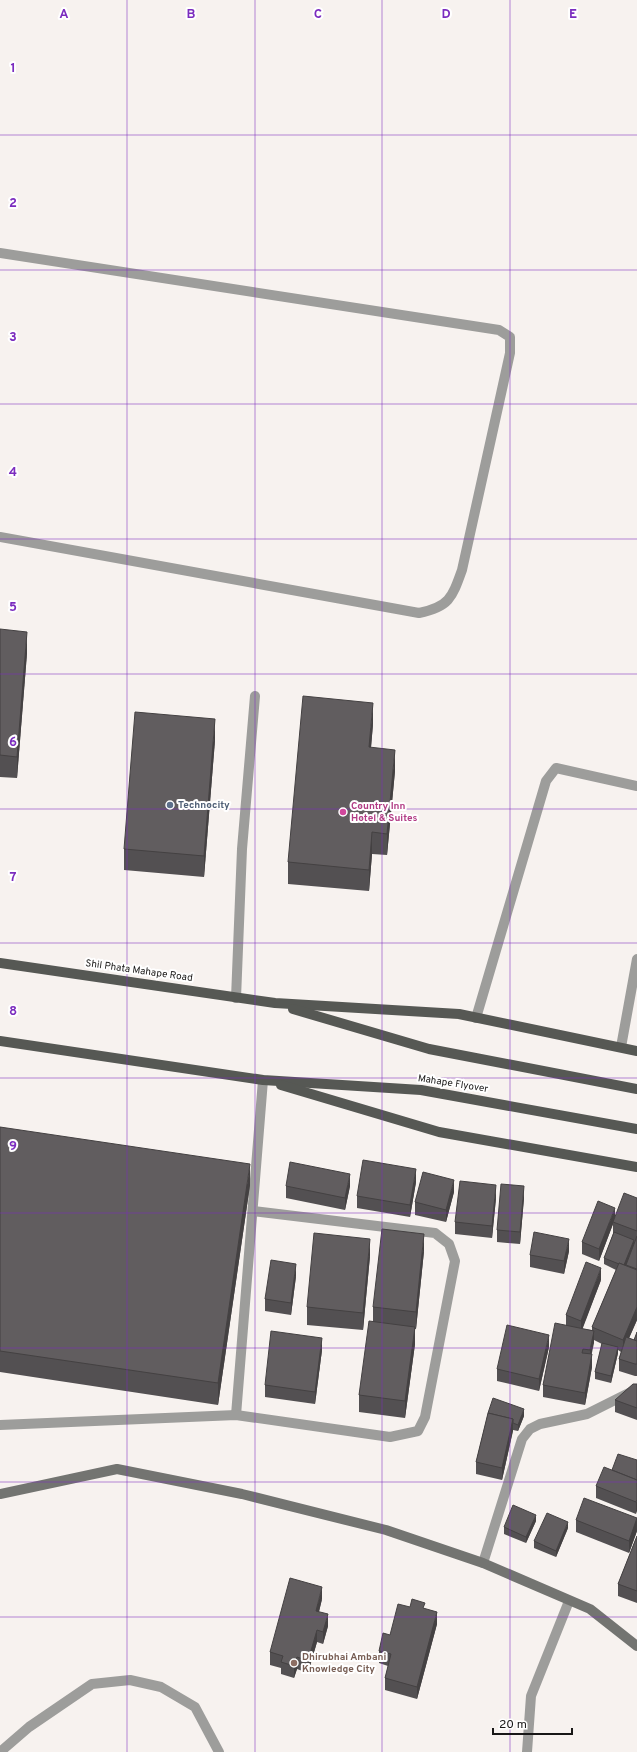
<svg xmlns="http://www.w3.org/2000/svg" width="637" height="1752" font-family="Overpass,sans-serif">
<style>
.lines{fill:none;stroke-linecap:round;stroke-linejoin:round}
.lane{stroke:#9d9d9b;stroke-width:10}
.street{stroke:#9d9d9b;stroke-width:10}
.secondary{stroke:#737471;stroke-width:10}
.primary{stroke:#565854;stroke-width:10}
.wall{fill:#535052}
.shaded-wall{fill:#444142}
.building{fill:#615d5f;stroke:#444142}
.grid{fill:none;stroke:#7b2cbf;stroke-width:1;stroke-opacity:0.55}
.service-dot{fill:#5c6f8a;stroke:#fff;stroke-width:1.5}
.hotel-dot{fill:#d1479c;stroke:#fff;stroke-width:1.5}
.education-dot{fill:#8d6e63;stroke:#fff;stroke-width:1.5}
.labels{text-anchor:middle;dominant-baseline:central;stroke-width:4;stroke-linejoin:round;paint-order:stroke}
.service-label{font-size:10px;font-weight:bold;fill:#4e5e75;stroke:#fff;text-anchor:start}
.hotel-label{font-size:10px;font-weight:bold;fill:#b23c85;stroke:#fff;text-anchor:start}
.street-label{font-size:10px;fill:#181716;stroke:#fff}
.education-label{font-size:10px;font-weight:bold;fill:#785e54;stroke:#fff;text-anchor:start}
.grid-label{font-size:13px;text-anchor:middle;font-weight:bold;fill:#7b2cbf;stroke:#fff;stroke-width:4;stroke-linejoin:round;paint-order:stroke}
</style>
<rect width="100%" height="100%" fill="#f7f2ef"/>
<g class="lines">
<g class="lane">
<path d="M0 253 499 330 510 337V353L462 570C452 598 449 607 419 613L0 537"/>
<path d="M236 998 242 849 255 696"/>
<path d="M476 1018 546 781 556 768 637 786"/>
<path d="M621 1047 637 959"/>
<path d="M236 1415 263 1080"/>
<path d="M0 1425 236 1415 390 1437 418 1431 425 1417 455 1261 449 1244 435 1233 253 1211"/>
<path d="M0 1752 29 1727 92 1684 130 1680 161 1687 195 1707 219 1752"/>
</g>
<g class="street">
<path d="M483 1563 522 1439 530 1429 540 1424 587 1414 637 1389"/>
<path d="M527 1752 531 1696 569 1601"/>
</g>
<path class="secondary" d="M0 1494 117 1469 242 1494 386 1530 483 1563 590 1609 637 1646"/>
<g class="primary">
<path d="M0 963 275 1003 459 1014 637 1051"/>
<path d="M293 1009 429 1049 637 1089"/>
<path d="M0 1041 263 1080 421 1090 637 1129"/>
<path d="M281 1085 439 1132 637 1167"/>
</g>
</g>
<g class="wall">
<path d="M0 629 27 653 17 778 0 777Z"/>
<path d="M373 724 371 748 395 771 387 855 372 854 369 891 288 884V862Z"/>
<path d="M215 740 204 877 124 870V849Z"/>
<path d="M0 1127 250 1185 218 1405 0 1372Z"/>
<path d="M416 1182 410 1217 357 1208V1196Z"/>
<path d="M286 1186H350L345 1210 286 1198Z"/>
<path d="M454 1192 446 1222 415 1215V1202Z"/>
<path d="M496 1198 492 1238 455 1234V1222Z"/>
<path d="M524 1198 520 1244 497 1242V1230Z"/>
<path d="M637 1198V1320L629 1338 634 1340 637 1332V1376H635L619 1371V1359L621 1352 618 1350V1353L611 1383 595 1379V1372L602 1344 594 1340 591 1354 592 1367 585 1405 543 1397V1385L566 1325V1315L601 1280 582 1329 592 1330V1327L616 1270 604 1264V1258L613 1234V1224L599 1261 582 1254V1242L615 1218Z"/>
<path d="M424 1251 416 1329H415V1344L405 1418 359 1412V1395L373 1322V1307Z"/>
<path d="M569 1251 564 1274 530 1267V1255Z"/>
<path d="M370 1256 363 1330 307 1325V1307Z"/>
<path d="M296 1276 291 1315 265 1311V1299Z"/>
<path d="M549 1347 539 1391 497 1381V1369Z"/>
<path d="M322 1350 315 1404 265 1397V1385Z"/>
<path d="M637 1384V1420L615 1412V1400Z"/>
<path d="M488 1413 524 1416 518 1431 513 1430 502 1480 476 1474V1462Z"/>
<path d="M637 1460 636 1514 596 1498V1486L612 1470Z"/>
<path d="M637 1518V1531L629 1553 576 1532V1520Z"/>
<path d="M536 1521 526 1543 504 1534V1527Z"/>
<path d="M568 1528 556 1557 534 1548V1541Z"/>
<path d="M637 1536V1603L618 1596V1584Z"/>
<path d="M322 1599 319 1612 328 1626 323 1644 317 1642 308 1673 297 1669 294 1678 281 1674V1668L270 1665V1652Z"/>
<path d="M410 1607 425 1609 437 1624 417 1699 385 1690V1678L388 1666 379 1663V1651Z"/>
</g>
<g class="shaded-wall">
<path d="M27 632V653L17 778V757Z"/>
<path d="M373 703V724L369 769V747Z"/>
<path d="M215 719V740L204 877V856Z"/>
<path d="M395 750V771L387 855V834Z"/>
<path d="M372 832V854L369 891V870Z"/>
<path d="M250 1164V1185L218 1405V1383Z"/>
<path d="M416 1169V1182L410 1217V1205Z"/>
<path d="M350 1174V1186L345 1210V1198Z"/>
<path d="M454 1180V1192L446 1222V1210Z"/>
<path d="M496 1185V1198L492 1238V1226Z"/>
<path d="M524 1186V1198L520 1244V1232Z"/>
<path d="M615 1208V1220L613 1222V1224L599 1261V1249Z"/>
<path d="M424 1234V1251L416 1329V1312Z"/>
<path d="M370 1239V1256L363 1330V1313Z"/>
<path d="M569 1239V1251L564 1274V1261Z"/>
<path d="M634 1240V1247L623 1272V1266Z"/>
<path d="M296 1264V1276L291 1315V1303Z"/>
<path d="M601 1268V1280L581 1333V1321Z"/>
<path d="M637 1307V1320L623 1352V1340Z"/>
<path d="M415 1327V1344L405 1418V1401Z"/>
<path d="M594 1331V1343L590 1362V1350Z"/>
<path d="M549 1335V1347L539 1391V1379Z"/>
<path d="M322 1338V1350L315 1404V1392Z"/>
<path d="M618 1347V1353L611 1383V1376Z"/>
<path d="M592 1354V1367L585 1405V1393Z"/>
<path d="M524 1409V1416L518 1431V1425Z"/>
<path d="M513 1419V1431L502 1480V1468Z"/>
<path d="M637 1499V1511L636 1514V1502Z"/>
<path d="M536 1515V1521L526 1543V1537Z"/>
<path d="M637 1518V1531L629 1553V1541Z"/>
<path d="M568 1522V1528L556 1557V1551Z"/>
<path d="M322 1587V1599L316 1623V1611Z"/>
<path d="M437 1612V1624L417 1699V1687Z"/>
<path d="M328 1614V1626L323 1644V1632Z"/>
<path d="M317 1630V1642L308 1673V1661Z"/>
<path d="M297 1657V1669L294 1678V1666Z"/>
</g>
<g class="building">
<path d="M0 629 27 632 17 757 0 755Z"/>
<path d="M303 696 373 703 369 747 395 750 387 834 372 832 369 870 288 862Z"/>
<path d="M135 712 215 719 204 856 124 849Z"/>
<path d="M0 1127 250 1164 218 1383 0 1351Z"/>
<path d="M363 1160 416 1169 410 1205 357 1196Z"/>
<path d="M290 1162 350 1174 345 1198 286 1186Z"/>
<path d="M423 1172 454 1180 446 1210 415 1202Z"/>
<path d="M460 1181 496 1185 492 1226 455 1222Z"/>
<path d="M501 1184 524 1186 520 1232 497 1230Z"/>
<path d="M624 1193 637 1198V1231L613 1222Z"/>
<path d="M598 1201 615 1208 599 1249 582 1242Z"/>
<path d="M382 1229 424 1234 416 1312 373 1307Z"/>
<path d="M534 1232 569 1239 564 1261 530 1255Z"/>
<path d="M614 1232 634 1240 624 1265 619 1263V1264L604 1258Z"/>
<path d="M314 1233 370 1239 363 1313 307 1307Z"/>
<path d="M637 1236V1269L626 1265Z"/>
<path d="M271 1260 296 1264 291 1303 265 1299Z"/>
<path d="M586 1262 601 1268 581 1321 566 1315Z"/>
<path d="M619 1263 637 1270V1307L623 1340 592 1327Z"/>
<path d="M369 1321 415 1327 405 1401 359 1395Z"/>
<path d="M555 1323 594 1331 590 1350 583 1349 582 1353 592 1354 585 1393 543 1385Z"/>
<path d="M507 1325 549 1335 539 1379 497 1369Z"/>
<path d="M271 1331 322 1338 315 1392 265 1385Z"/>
<path d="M637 1332V1341L634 1340Z"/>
<path d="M626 1337 637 1341V1364H635L619 1359Z"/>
<path d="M602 1343 618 1347 611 1376 595 1372Z"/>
<path d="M633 1384H637V1408L615 1400Z"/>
<path d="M493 1398 524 1409 518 1425 513 1423V1419L488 1413Z"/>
<path d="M488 1413 513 1419 502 1468 476 1462Z"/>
<path d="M618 1454 637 1460V1480L612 1470Z"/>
<path d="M604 1467 637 1480V1499L636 1502 596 1486Z"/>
<path d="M584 1498 637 1518 629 1541 576 1520Z"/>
<path d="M513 1505 536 1515 526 1537 504 1527Z"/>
<path d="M547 1513 568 1522 556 1551 534 1541Z"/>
<path d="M637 1536V1591L618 1584Z"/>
<path d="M290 1578 322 1587 316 1611 328 1614 323 1632 317 1630 308 1661 297 1657 294 1666 281 1662 283 1656 270 1652Z"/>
<path d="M412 1599 425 1603 423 1608 437 1612 417 1687 385 1678 391 1654 379 1651 383 1633 390 1635 398 1604 410 1607Z"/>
</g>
<path class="grid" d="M127 0V1752M255 0V1752M382 0V1752M510 0V1752M0 135H637M0 270H637M0 404H637M0 539H637M0 674H637M0 809H637M0 943H637M0 1078H637M0 1213H637M0 1348H637M0 1482H637M0 1617H637"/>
<circle class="service-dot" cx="170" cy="805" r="4"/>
<circle class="hotel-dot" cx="343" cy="812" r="4"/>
<circle class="education-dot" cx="294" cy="1663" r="4"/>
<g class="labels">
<g class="service-label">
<text x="178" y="805">Technocity</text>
</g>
<g class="hotel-label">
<text x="351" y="806">Country Inn<tspan x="351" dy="12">Hotel &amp; Suites</tspan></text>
</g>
<g class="street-label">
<text transform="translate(139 971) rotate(8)">Shil Phata Mahape Road</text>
<text transform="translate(453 1084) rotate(9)">Mahape Flyover</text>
</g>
<g class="education-label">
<text x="302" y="1657">Dhirubhai Ambani<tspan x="302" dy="12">Knowledge City</tspan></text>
</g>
</g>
<g class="grid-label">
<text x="64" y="18">A</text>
<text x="191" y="18">B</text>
<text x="318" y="18">C</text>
<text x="446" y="18">D</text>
<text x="573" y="18">E</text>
<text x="13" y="72">1</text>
<text x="13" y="207">2</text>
<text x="13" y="341">3</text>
<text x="13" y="476">4</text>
<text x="13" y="611">5</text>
<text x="13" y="746">6</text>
<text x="13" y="881">7</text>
<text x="13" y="1015">8</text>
<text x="13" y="1150">9</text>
</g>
<path d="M493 1728v6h79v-6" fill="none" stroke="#181716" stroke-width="2"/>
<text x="499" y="1728" font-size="12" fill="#181716" stroke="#ffffff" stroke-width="3" paint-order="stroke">20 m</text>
</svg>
